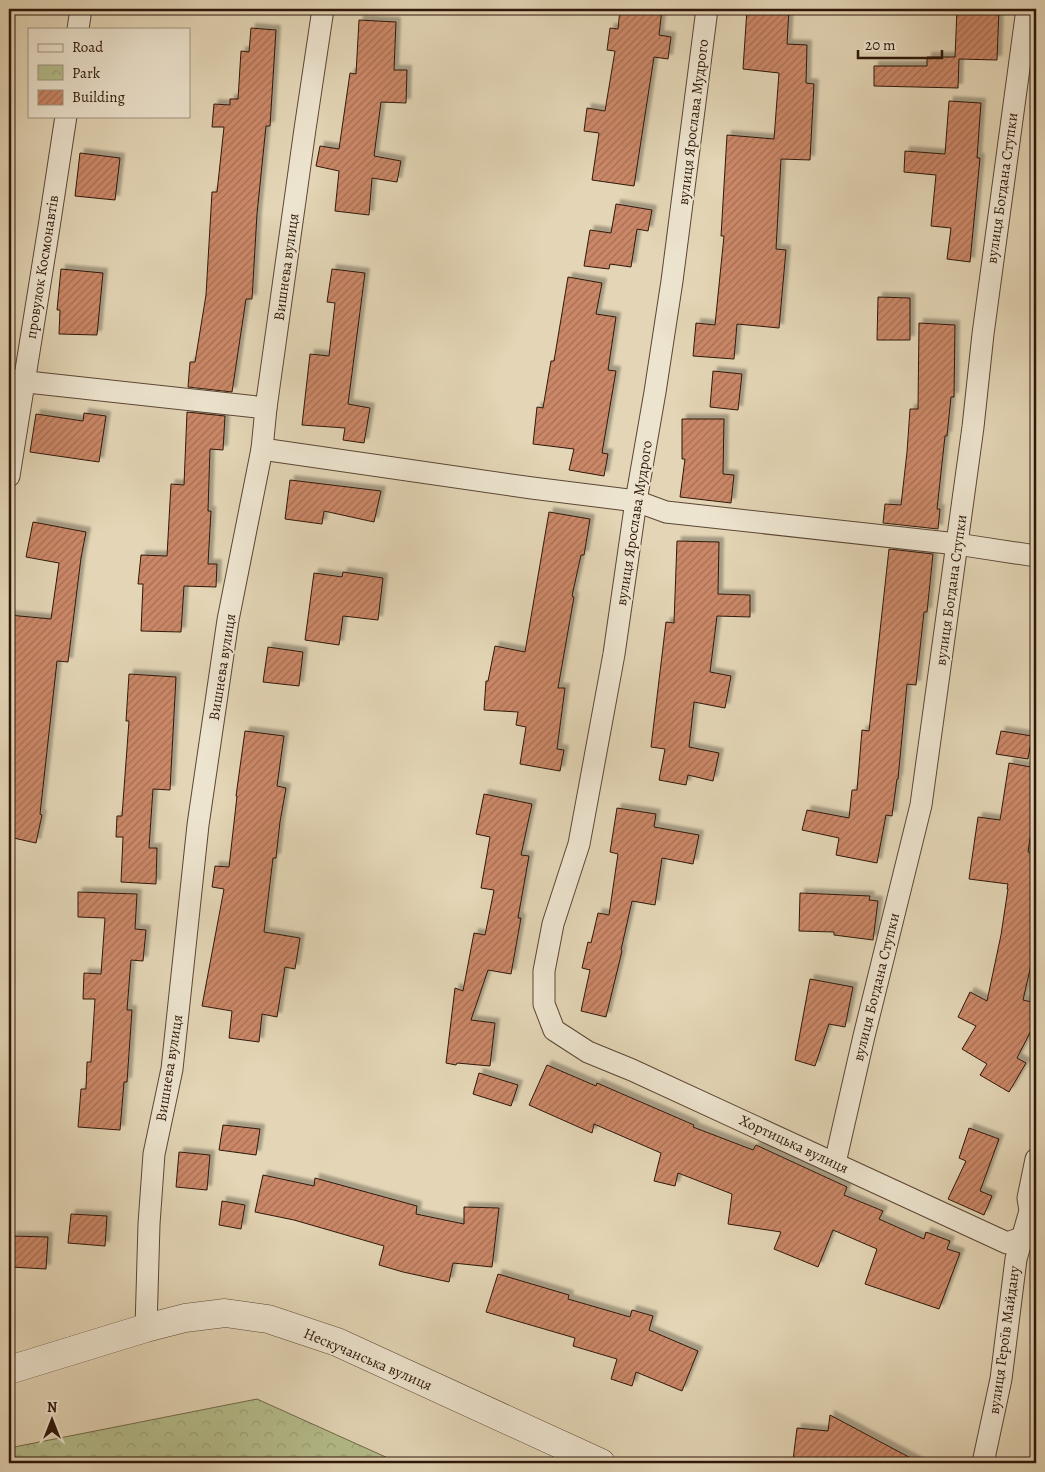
<svg xmlns="http://www.w3.org/2000/svg" width="1045" height="1472" font-family="Alegreya,serif">
<style>
.park{fill:url(#park-crowns);stroke:#726a4b}
.building{fill:url(#building-hatch);stroke:#2f170a;filter:url(#shadow)}
.lines{fill:none;stroke-linecap:round;stroke-linejoin:round}
.minor-casing{stroke:#5c4635;stroke-width:23}
.tertiary-casing{stroke:#5c4635;stroke-width:29}
.minor{stroke:#ede4cf;stroke-width:21}
.tertiary{stroke:#ede4cf;stroke-width:28}
.labels{text-anchor:middle;dominant-baseline:central;stroke-width:4;stroke-linejoin:round;paint-order:stroke}
.street-label{font-size:15px;fill:#2f170a;stroke:#ede4cf}
</style>
<defs>
<pattern id="park-crowns" width="20" height="18" patternUnits="userSpaceOnUse" patternTransform="scale(1.25)"><rect width="20" height="18" fill="#b5bd8c"/><path d="M2 6a3 3 0 1 1 6 0M12 15a3 3 0 1 1 6 0" fill="none" stroke="#9ca277"/></pattern>
<pattern id="building-hatch" width="6" height="6" patternUnits="userSpaceOnUse" patternTransform="scale(1.25)"><rect width="6" height="6" fill="#cb8868"/><path d="M-1 1l2-2M0 6l6-6M5 7l2-2" fill="none" stroke="#a56e54"/></pattern>
<filter id="shadow"><feDropShadow dx="4.5" dy="-4.5" stdDeviation="1" flood-color="#0004"/></filter>
</defs>
<rect width="100%" height="100%" fill="#e3d5b5"/>
<filter id="stains"><feTurbulence type="fractalNoise" baseFrequency=".004" numOctaves="4"/><feColorMatrix values="0 0 0 0 .2 0 0 0 0 .09 0 0 0 0 .02 0 0 0 .5 -.17"/></filter>
<radialGradient id="worn" r=".72"><stop offset=".6" stop-color="#630" stop-opacity="0"/><stop offset="1" stop-color="#630" stop-opacity=".3"/></radialGradient>
<path class="park" d="M257 1399 399 1463H9V1448Z"/>
<g class="building">
<path d="M620 9H662L659 35 671 37 668 59 654 57 634 186 592 180 599 133 584 131 587 108 605 111 615 51 607 50 610 28 618 29Z"/>
<path d="M747 9H789L787 44 807 45 806 83 814 84 810 160 781 159 776 249 786 250 779 328 737 324 734 359 693 356 696 323 715 325 724 236H721L727 135 774 139 779 73 743 69Z"/>
<path d="M957 9H999L997 60 959 59 958 88 874 86V66H927V57H955Z"/>
<path d="M359 20 396 22 394 70H407L406 103 381 102 374 156 401 161 397 182 372 178 369 215 335 211 339 171 316 166 320 146 339 149 350 73 356 74Z"/>
<path d="M251 28 276 30 270 126H266L257 214 252 299H246L232 392 188 387 190 362H195L206 295 212 192H217L224 127H212L214 104 230 105V99H238L241 51 249 52Z"/>
<path d="M949 101 981 103 977 158H980L970 262 947 259 951 228 931 226 936 175 904 172 905 151 945 154Z"/>
<path d="M80 153 120 158 115 200 75 196Z"/>
<path d="M616 204 652 210 648 231 637 229 631 267 610 264 609 269 584 266 590 230 611 233Z"/>
<path d="M61 269 103 273 97 335 59 334 60 310H57Z"/>
<path d="M332 269 365 273 348 404 370 408 364 443 343 440 345 428 302 425 310 354 329 356 335 303 327 302Z"/>
<path d="M568 277 602 283 596 314 616 317 608 370 616 371 602 453 608 454 604 476 569 470 574 449 533 444 537 407 543 408 551 361H554Z"/>
<path d="M878 297 910 298V340H877Z"/>
<path d="M919 323 955 325 954 397H951L947 436H945L937 509H940L938 529 883 523 885 504 901 505 907 452 910 409H918Z"/>
<path d="M713 371 742 374 738 410 710 407Z"/>
<path d="M187 412 225 416 223 450 210 449 208 511H211L208 564H217L216 587 184 586 181 632 141 631 143 584H138L141 555 167 556 171 484 184 485Z"/>
<path d="M84 413 106 416 99 462 30 452 36 414 83 421Z"/>
<path d="M682 419H724L723 474 734 475 731 503 680 497 685 459H682Z"/>
<path d="M290 480 381 491 374 522 324 511 322 524 285 519Z"/>
<path d="M549 512 590 519 584 555H581L572 596 574 597 558 688H565L557 749 564 750 560 771 520 764 526 727 516 725 518 712 484 710 486 681H488L495 646 525 652Z"/>
<path d="M33 522 86 532 81 558 68 662 57 661 40 814 42 815 36 843 9 837V615L51 619 59 563 26 557Z"/>
<path d="M677 541 719 542 718 594 750 595V617L717 616 710 672 731 676 725 708 694 702 689 747 719 753 713 781 688 775 686 785 659 780 665 749 651 747 666 622 674 623Z"/>
<path d="M889 549 933 554 927 612H924L916 685 907 684 898 779H897L892 816 886 815 877 863 836 855 839 838 802 830 807 810 849 818 852 790H857L862 730 869 731Z"/>
<path d="M343 572 383 578 378 620 343 616 339 645 305 640 314 573 342 577Z"/>
<path d="M268 647 303 652 299 686 263 682Z"/>
<path d="M129 674 176 677 170 790 153 789 149 848H157L156 884 121 882 123 837H116L117 816H122L129 721H126Z"/>
<path d="M245 731 284 736 277 786 286 788 280 822 276 858H273L264 932 300 938 295 969 285 967 277 1017 262 1014 259 1042 229 1038 232 1011 202 1006 224 889 212 887 215 866 229 867 237 796H236Z"/>
<path d="M1001 731 1032 736 1028 759 996 754Z"/>
<path d="M1009 763 1036 768V798L1028 852 1036 853V943L1023 1000 1036 1003V1021L1017 1058 1026 1063 1009 1092 980 1075 987 1064 962 1049 976 1026 958 1017 970 992 987 1001 1001 935 1008 889H1007L1008 884 969 879 978 817 1000 820Z"/>
<path d="M484 794 532 804 521 855 529 856 518 918H521L511 974 488 970 471 1020 495 1023 490 1066 457 1063 456 1065 446 1063 455 988 463 991 474 933 485 935 494 890 481 888 490 837 476 834Z"/>
<path d="M617 808 656 814 654 827 699 835 693 864 662 858 655 905 632 901 621 950 622 951 606 1017 581 1011 590 970 582 968 588 942 591 943 598 913 609 915 618 854 610 852Z"/>
<path d="M78 892 137 894 135 929 146 930 143 961 131 960 127 1010H132L127 1082H124L120 1130 78 1127 81 1089H86L87 1062H91L95 999H83L84 973 101 974 105 918 78 917Z"/>
<path d="M800 893 870 896 869 900 878 901 873 940 834 935V932L799 931Z"/>
<path d="M810 979 853 987 845 1027 829 1024 815 1066 795 1060Z"/>
<path d="M547 1065 596 1086 597 1083 694 1125 693 1127 753 1150 756 1145 847 1187 844 1195 883 1211 879 1219 924 1239 926 1232 950 1241 947 1249 960 1253 939 1309 865 1284 877 1249 833 1230 818 1267 774 1249 781 1232 728 1224 732 1194 678 1173 675 1186 654 1181 661 1153 594 1124 592 1133 529 1105Z"/>
<path d="M479 1073 518 1085 511 1106 473 1094Z"/>
<path d="M223 1125 260 1129 256 1155 219 1150Z"/>
<path d="M969 1128 999 1139 980 1191 992 1196 984 1215 948 1199 966 1161 959 1158Z"/>
<path d="M179 1152 210 1155 207 1190 176 1187Z"/>
<path d="M263 1175 314 1186 315 1178 417 1206 416 1214 464 1224V1207L499 1208 492 1267 453 1263 449 1282 403 1272 379 1265 384 1246 294 1220 255 1212Z"/>
<path d="M222 1201 245 1205 241 1229 219 1225Z"/>
<path d="M71 1214 107 1216 105 1246 68 1243Z"/>
<path d="M12 1236 48 1237 46 1269 11 1267Z"/>
<path d="M498 1274 569 1295 568 1299 630 1317 632 1310 653 1316 649 1330 698 1351 682 1391 636 1372 632 1386 611 1379 617 1359 573 1346 575 1338 486 1312Z"/>
<path d="M830 1415 920 1463H820L793 1460 797 1428 828 1431Z"/>
</g>
<g class="lines">
<defs>
<g id="minor">
<path d="M707 9 672 281 655 392 636 501 614 654 579 844 553 924 544 971V1004L554 1030 588 1052 632 1070 1007 1243 1036 1233"/>
<path d="M78 29 81 9"/>
<path d="M9 380 266 408"/>
<path d="M262 449 532 488 636 501 666 512 957 544 1036 556"/>
<path d="M9 476 49 227 66 116"/>
<path d="M835 1163 864 1036 921 805 973 427 983 334 1027 9"/>
<path d="M146 1328 149 1224 154 1154 172 1069 198 825 228 620 262 449 266 408 305 129 323 9"/>
<path d="M983 1463 1001 1379 1016 1259 1030 1211 1028 1198 1036 1159"/>
</g>
<path id="tertiary" d="M9 1370 146 1328 185 1318 225 1313 268 1319 337 1342 601 1463"/>
</defs>
<use href="#minor" class="minor-casing"/>
<use href="#tertiary" class="tertiary-casing"/>
<use href="#minor" class="minor"/>
<use href="#tertiary" class="tertiary"/>
</g>
<g class="labels">
<g class="street-label">
<text transform="translate(693 122) rotate(-83)">вулиця Ярослава Мудрого</text>
<text transform="translate(1002 188) rotate(-82)">вулиця Богдана Ступки</text>
<text transform="translate(42 267) rotate(-81)">провулок Космонавтів</text>
<text transform="translate(286 267) rotate(-82)">Вишнева вулиця</text>
<text transform="translate(634 523) rotate(-81)">вулиця Ярослава Мудрого</text>
<text transform="translate(951 590) rotate(-82)">вулиця Богдана Ступки</text>
<text transform="translate(222 667) rotate(-81)">Вишнева вулиця</text>
<text transform="translate(876 987) rotate(-76)">вулиця Богдана Ступки</text>
<text transform="translate(169 1068) rotate(-81)">Вишнева вулиця</text>
<text transform="translate(794 1144) rotate(25)">Хортицька вулиця</text>
<text transform="translate(1004 1340) rotate(-82)">вулиця Героїв Майдану</text>
<text transform="translate(368 1359) rotate(23)">Нескучанська вулиця</text>
</g>
</g>
<rect width="1045" height="1472" fill="none" stroke="#e3d5b5" stroke-width="30"/>
<rect x="10" y="10" width="1025" height="1452" fill="none" stroke="#2f170a" stroke-width="2.5"/>
<rect x="15" y="15" width="1015" height="1442" fill="none" stroke="#2f170a"/>
<rect x="28" y="28" width="162" height="90" fill="#ede4cf" stroke="#a19280"/>
<rect x="38" y="44" width="25" height="8" fill="#ede4cf" stroke="#a19280"/>
<text x="72" y="52" font-size="15" fill="#2f170a">Road</text>
<rect x="38" y="65" width="25" height="15" fill="url(#park-crowns)" stroke="#a19280"/>
<text x="72" y="78" font-size="15" fill="#2f170a">Park</text>
<rect x="38" y="90" width="25" height="15" fill="url(#building-hatch)" stroke="#a19280"/>
<text x="72" y="102" font-size="15" fill="#2f170a">Building</text>
<g transform="translate(52 1420)" stroke="#ede4cf" stroke-width="4" paint-order="stroke">
<path d="M0-4L9 19L0 12L-9 19Z" fill="#2f170a"/>
<text y="-8" font-size="14" font-weight="bold" text-anchor="middle" fill="#2f170a">N</text>
</g>
<path d="M858 50v8h84v-8" fill="none" stroke="#2f170a" stroke-width="2.5"/>
<text x="865" y="50" font-size="15" fill="#2f170a" stroke="#ede4cf" stroke-width="4" paint-order="stroke">20 m</text>
<rect width="100%" height="100%" filter="url(#stains)"/>
<rect width="100%" height="100%" fill="url(#worn)"/>
</svg>
